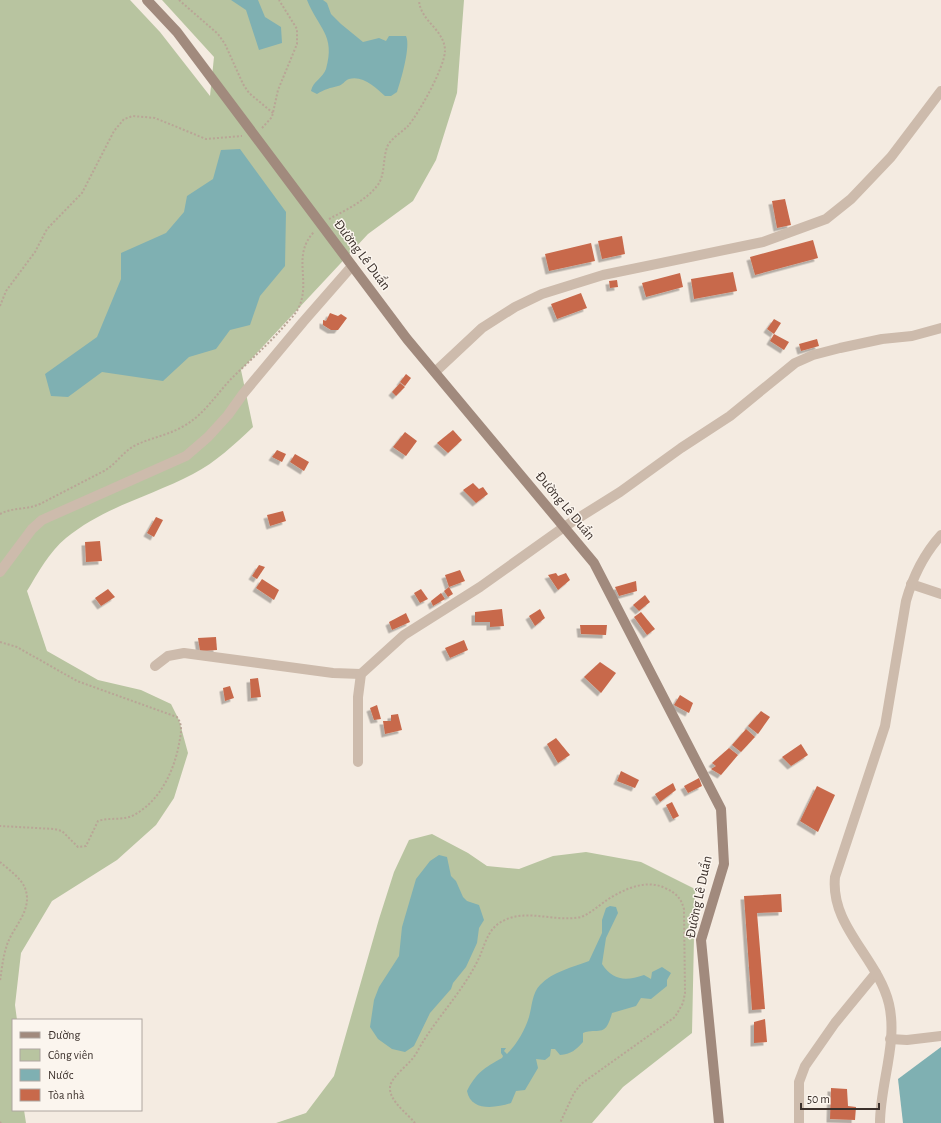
<svg xmlns="http://www.w3.org/2000/svg" width="941" height="1123" font-family="'Alegreya Sans',sans-serif">
<style>
.green{fill:#b8c4a0}
.water{fill:#7fb0b2}
.building{fill:#c8694b;filter:url(#shadow)}
.lines{fill:none;stroke-linecap:round;stroke-linejoin:round}
.path{stroke:#b9a596;stroke-width:2;stroke-dasharray:2 2;stroke-linecap:butt}
.minor{stroke:#cdbbac;stroke-width:10}
.secondary{stroke:#a18a7d;stroke-width:10}
.labels{text-anchor:middle;dominant-baseline:central;stroke-width:3;stroke-linejoin:round;paint-order:stroke}
.street-label{font-size:14px;fill:#3b302b;stroke:#fbf5ee}
</style>
<defs>
<filter id="shadow"><feDropShadow dx="-3.5" dy="3.5" stdDeviation="0" flood-color="#0004"/></filter>
</defs>
<rect width="100%" height="100%" fill="#f4ebe1"/>
<g class="green">
<path d="M0 0H130L160 32 210 96 214 57 162 0H464L457 93 436 160 413 201 368 234 241 370 253 427C234 445 216 462 193 474 151 496 104 507 66 538 49 552 38 573 27 591L47 651 98 680 141 690 171 704 179 720 188 753 174 798 156 825 117 860 52 901 21 953 15 1005 17 1020H13V1110H24L26 1123H0Z"/>
<path d="M432 834 468 853 487 866 519 869 553 856 586 852 641 862 695 889 692 1033 623 1087 592 1123H276L306 1113 334 1076 379 919 394 872 409 840Z"/>
</g>
<g class="water">
<path d="M231 0H258L265 17 281 27 282 43 259 50 246 10Z"/>
<path d="M307 0H323L327 3 331 14 341 24 363 42 379 38 386 41 389 36H406C411 46 401 80 397 92L391 96H385C376 88 363 75 349 79 344 81 343 85 338 86 330 88 325 89 317 94L311 91C313 81 323 78 326 69 336 35 318 28 307 0Z"/>
<path d="M240 149 286 212 285 266 260 296 250 325 230 330 216 349 189 357 163 381 102 372 68 397 51 396 45 374 97 337 121 279V253L166 233 184 212 187 196 213 179 221 150Z"/>
<path d="M439 855 447 857 451 876 456 881 463 897 467 901 479 905 484 920 479 928 477 943 466 967 453 983 451 989 430 1013 414 1046 405 1052 392 1049 378 1039 370 1027 374 1000 379 987 399 956 402 927 416 879 430 861Z"/>
<path d="M610 906 616 907 618 913 606 938 602 964C613 981 626 981 644 975L651 979 652 972 662 967 671 973 667 980V986L651 999 641 998 636 1006 612 1013C605 1039 599 1027 583 1033V1042C576 1050 571 1054 560 1055L555 1049H551L550 1056 545 1060 536 1059 538 1068 525 1090 516 1091 511 1103C496 1108 471 1112 467 1091 476 1073 484 1068 502 1058L503 1056 501 1053V1048H506L504 1051 507 1054C517 1044 525 1030 529 1017 532 1007 532 993 540 985 552 972 573 967 589 961L602 933V920L606 908Z"/>
<path d="M941 1047V1123H903L898 1079Z"/>
</g>
<g class="building">
<path d="M785 199 791 225 777 228 772 201Z"/>
<path d="M622 236 625 254 602 259 598 241Z"/>
<path d="M813 240 818 258 755 275 750 257Z"/>
<path d="M591 243 595 261 549 271 545 254Z"/>
<path d="M733 272 737 291 694 299 691 279Z"/>
<path d="M680 273 683 287 646 297 642 283Z"/>
<path d="M617 280 618 287 610 288 609 281Z"/>
<path d="M581 293 587 308 557 319 551 304Z"/>
<path d="M330 313 338 316 341 314 347 318 338 330H331L323 325V320L326 321Z"/>
<path d="M774 319 781 323 774 334 767 329Z"/>
<path d="M774 334 789 342 784 350 770 341Z"/>
<path d="M817 339 819 346 801 351 799 344Z"/>
<path d="M406 374 411 378 405 386 400 382Z"/>
<path d="M400 383 405 387 396 396 392 392Z"/>
<path d="M453 430 462 440 448 453 437 443Z"/>
<path d="M405 432 417 441 406 456 393 447Z"/>
<path d="M277 450 286 454 282 462 272 457Z"/>
<path d="M295 454 309 462 304 471 290 462Z"/>
<path d="M473 483 479 489 483 487 488 494 476 503 463 490Z"/>
<path d="M283 511 286 521 270 526 267 515Z"/>
<path d="M156 517 163 520 154 537 147 533Z"/>
<path d="M100 541 102 561 86 562 85 542Z"/>
<path d="M259 565 265 567 257 579 252 576Z"/>
<path d="M460 570 465 581 449 587 445 575Z"/>
<path d="M556 573 558 576 566 573 570 580 558 590 548 575Z"/>
<path d="M262 579 279 590 274 600 256 588Z"/>
<path d="M636 581 637 591 619 596 615 587Z"/>
<path d="M449 587 453 594 448 597 444 591Z"/>
<path d="M108 589 115 597 101 606 95 598Z"/>
<path d="M421 589 428 599 420 603 414 593Z"/>
<path d="M441 593 445 599 433 606 431 601Z"/>
<path d="M645 595 650 602 639 611 633 605Z"/>
<path d="M502 609 504 626 490 627V622H475V612Z"/>
<path d="M540 609 545 618 535 626 529 616Z"/>
<path d="M641 612 655 629 647 635 634 617Z"/>
<path d="M406 613 410 622 392 630 389 622Z"/>
<path d="M580 625H607L606 635 581 634Z"/>
<path d="M216 637 217 650 200 651 198 638Z"/>
<path d="M464 640 468 650 450 658 445 648Z"/>
<path d="M600 662 616 673 601 693 584 677Z"/>
<path d="M258 678 261 697 251 698 250 679Z"/>
<path d="M230 686 234 698 225 701 223 688Z"/>
<path d="M680 695 693 703 689 713 674 705Z"/>
<path d="M377 705 381 719 374 720 370 708Z"/>
<path d="M761 711 770 717 758 734 748 726Z"/>
<path d="M398 714 402 730 385 734 383 721H391V715Z"/>
<path d="M746 729 755 737 741 752 732 745Z"/>
<path d="M556 738 570 755 558 763 547 744Z"/>
<path d="M801 744 808 755 791 766 782 757Z"/>
<path d="M729 748 738 755 721 775 711 769 716 766 712 763Z"/>
<path d="M621 771 639 780 635 788 617 781Z"/>
<path d="M699 778 702 786 688 793 684 786Z"/>
<path d="M673 783 676 790 660 802 655 794Z"/>
<path d="M817 786 835 795 818 832 800 821Z"/>
<path d="M672 802 679 816 673 819 666 805Z"/>
<path d="M781 894 782 912 757 913 765 1009 752 1010 744 896Z"/>
<path d="M765 1019 767 1042 754 1043V1022Z"/>
<path d="M831 1088 847 1089 848 1106 856 1107 855 1120 830 1119Z"/>
</g>
<g class="lines">
<g class="path">
<path d="M179 0 218 34 225 44 243 84 249 93 273 113"/>
<path d="M262 128 272 117 278 90 297 44V29L279 0"/>
<path d="M329 219C346 210 365 201 377 186 386 175 382 158 388 145 393 137 402 132 408 126 419 113 445 67 445 50 444 29 420 21 419 0"/>
<path d="M0 306 6 291 35 252 47 229 82 193 114 131 124 119 133 116 155 118 206 139 242 136"/>
<path d="M0 514C13 507 27 510 40 504L104 471C115 465 122 453 134 446 149 438 166 436 182 427 203 416 215 396 231 379 249 361 268 345 285 325 289 320 295 315 298 309 312 282 291 256 314 232"/>
<path d="M0 642 17 647 77 681 177 717C183 725 181 734 179 744 174 771 160 801 134 815 123 821 110 817 98 821L86 846 78 847 62 831 54 829 0 826"/>
<path d="M0 862C8 869 21 878 25 888 33 909 15 925 8 942 3 955 2 968 0 981"/>
<path d="M0 1122 1 1123"/>
<path d="M415 1123C407 1113 389 1101 390 1087 391 1076 411 1064 417 1052 435 1019 463 992 479 958 484 947 487 932 498 924 523 906 553 923 581 917 589 914 596 908 604 902 620 891 645 878 665 888 676 893 681 898 684 909L685 993 683 1003 675 1017 581 1084 574 1093 560 1123"/>
</g>
<g class="minor">
<path d="M435 372 482 328 515 307 542 294 603 275 763 242 826 219 851 199 891 157 941 91"/>
<path d="M0 572 32 529 42 520 186 456 208 437 228 415 243 394 303 322 352 266"/>
<path d="M911 584 941 594"/>
<path d="M155 666 168 656 184 653 333 673 361 674"/>
<path d="M358 762V697L361 674 404 635 480 587 564 527 620 492 681 448 730 416 795 363 813 355 840 348 882 339 912 336 941 328"/>
<path d="M890 1039 907 1040 941 1036"/>
<path d="M799 1123V1082L805 1066 835 1023 876 973"/>
<path d="M880 1123C880 1084 898 1043 889 1004 878 958 830 926 835 877L885 726 906 601C913 576 923 555 941 535"/>
</g>
<path class="secondary" d="M147 0 177 32 407 339 594 563 721 809 724 864 701 940 719 1123"/>
</g>
<g class="labels">
<g class="street-label">
<text transform="translate(362 255) rotate(53)">Đường Lê Duẩn</text>
<text transform="translate(565 506) rotate(50)">Đường Lê Duẩn</text>
<text transform="translate(699 897) rotate(-78)">Đường Lê Duẩn</text>
</g>
</g>
<rect x="12" y="1019" width="130" height="92" fill="#fbf5ee" stroke="#aea6a0"/>
<rect x="20" y="1032" width="20" height="6" fill="#a18a7d" stroke="#aea6a0"/>
<text x="48" y="1039" font-size="12" fill="#3b302b">Đường</text>
<rect x="20" y="1049" width="20" height="12" fill="#b8c4a0" stroke="#aea6a0"/>
<text x="48" y="1059" font-size="12" fill="#3b302b">Công viên</text>
<rect x="20" y="1069" width="20" height="12" fill="#7fb0b2" stroke="#aea6a0"/>
<text x="48" y="1079" font-size="12" fill="#3b302b">Nước</text>
<rect x="20" y="1089" width="20" height="12" fill="#c8694b" stroke="#aea6a0"/>
<text x="48" y="1099" font-size="12" fill="#3b302b">Tòa nhà</text>
<path d="M801 1103v6h78v-6" fill="none" stroke="#3b302b" stroke-width="2"/>
<text x="807" y="1103" font-size="12" fill="#3b302b" stroke="#fbf5ee" stroke-width="3" paint-order="stroke">50 m</text>
</svg>
